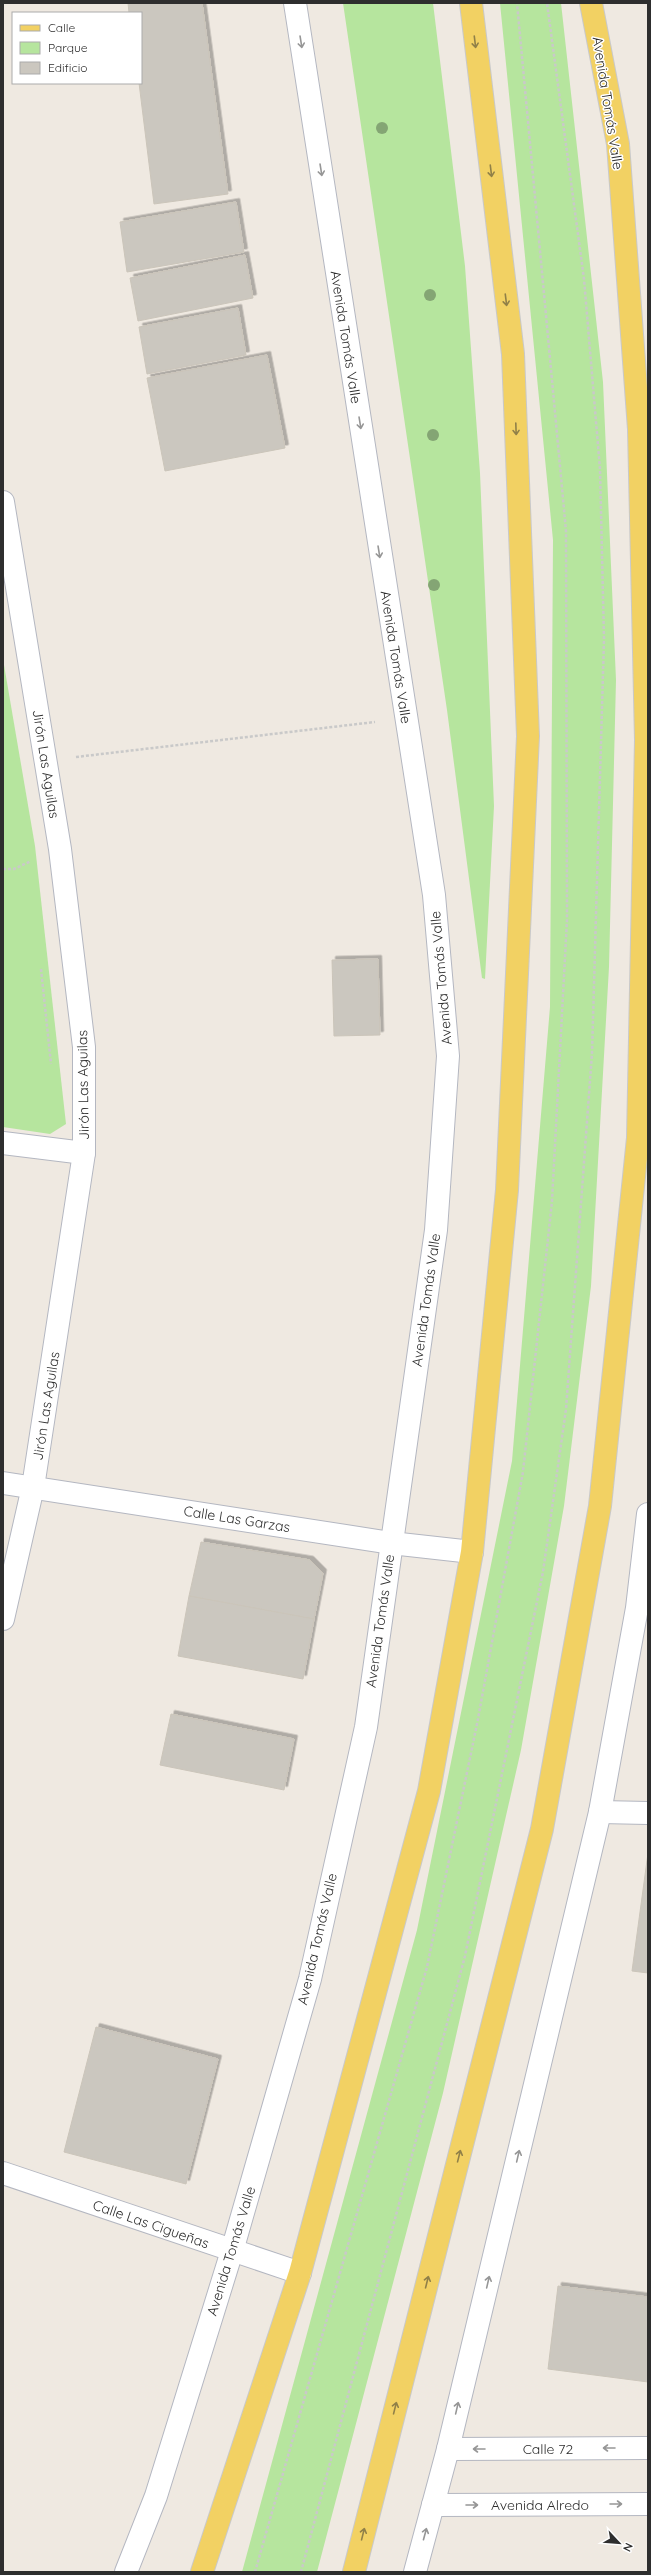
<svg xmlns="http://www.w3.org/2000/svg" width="651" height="2575" font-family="Quicksand,sans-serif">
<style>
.green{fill:#b6e59e}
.building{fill:#cbc7bf;stroke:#cbc5ba;filter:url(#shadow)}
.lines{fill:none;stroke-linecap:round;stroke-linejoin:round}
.street-casing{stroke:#b4b7c1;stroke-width:24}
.secondary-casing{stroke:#b4b7c1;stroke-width:24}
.primary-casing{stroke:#c9c9c9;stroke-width:24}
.path{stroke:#c9c9c9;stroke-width:2.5;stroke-dasharray:3 2;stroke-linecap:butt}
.street{stroke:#fff;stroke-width:22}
.secondary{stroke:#fff;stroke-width:22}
.primary{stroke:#f2d163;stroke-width:22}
.tree{fill:#84a574}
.oneway{stroke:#969696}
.oneway2{stroke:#908048}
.labels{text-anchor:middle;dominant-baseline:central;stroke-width:3;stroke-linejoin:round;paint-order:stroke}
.street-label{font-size:14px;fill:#2e2e2e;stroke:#fff}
</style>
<defs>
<filter id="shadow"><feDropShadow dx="3.5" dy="-3.5" stdDeviation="0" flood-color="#0004"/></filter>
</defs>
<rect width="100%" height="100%" fill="#efe9e1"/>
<g class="green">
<path d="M343 3H433L465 266 480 473 494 806 485 979 482 978 447 710Z"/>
<path d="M500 3H561L603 382 616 680 609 967 591 1286 564 1506 521 1750 443 2093 317 2572H242L417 1930 512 1461 550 1007 553 540Z"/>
<path d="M3 659 35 846 66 1124 50 1134 3 1127Z"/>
</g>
<g class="building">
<path d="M128 3H202L228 194 154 204 139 83H141V13H129Z"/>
<path d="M236 202 244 252 127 272 120 222Z"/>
<path d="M245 255 253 298 138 321 130 278Z"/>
<path d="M238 308 246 355 147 374 139 327Z"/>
<path d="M267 355 285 448 165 471 147 378Z"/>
<path d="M378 959 380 1035 334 1036 332 960Z"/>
<path d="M201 1542 310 1560 323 1573 314 1619 189 1596Z"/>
<path d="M189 1596 314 1619 303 1679 178 1656Z"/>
<path d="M171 1714 294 1739 284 1790 160 1765Z"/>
<path d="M648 1853V1973L632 1971Z"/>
<path d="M96 2027 218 2059 186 2184 64 2152Z"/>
<path d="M558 2286 648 2297V2382L548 2369Z"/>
</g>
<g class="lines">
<defs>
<g id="street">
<path d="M3 502 60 849 84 1047V1153L33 1487 3 1619"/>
<path d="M3 1143 84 1153"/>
<path d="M3 1483 391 1543 472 1552"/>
<path d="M600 1812 648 1813"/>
<path d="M3 2173 300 2273"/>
</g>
<g id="secondary">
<path d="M448 2449 648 2448"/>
<path d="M433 2505 648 2504"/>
<path d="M126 2572 156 2496 232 2251 310 1979 366 1727 436 1230 448 1056 434 895 295 3"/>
<path d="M415 2572 448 2449 600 1812 637 1608 648 1514"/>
</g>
<g id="primary">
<path d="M202 2572 300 2273 429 1791 472 1552 507 1190 528 736 513 354 471 3"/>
<path d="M354 2572 542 1829 600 1506 638 1138 646 740 639 429 618 144 591 3"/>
</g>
</defs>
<use href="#street" class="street-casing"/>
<use href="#secondary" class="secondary-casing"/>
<use href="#primary" class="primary-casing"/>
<g class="path">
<path d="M76 757 375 722"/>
<path d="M3 869H14L31 861"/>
<path d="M41 969 51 1064"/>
<path d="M255 2572 427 1967 478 1719 523 1472 552 1201 567 920 566 531 517 3"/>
<path d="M301 2572 465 1956 543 1572 566 1409 592 1053 604 639 600 469 584 279 547 3"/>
</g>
<use href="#street" class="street"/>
<use href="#secondary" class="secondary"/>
<use href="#primary" class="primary"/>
</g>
<g class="tree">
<circle cx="382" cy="128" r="6"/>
<circle cx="430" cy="295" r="6"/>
<circle cx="433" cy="435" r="6"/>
<circle cx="434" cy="585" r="6"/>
</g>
<defs><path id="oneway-shaft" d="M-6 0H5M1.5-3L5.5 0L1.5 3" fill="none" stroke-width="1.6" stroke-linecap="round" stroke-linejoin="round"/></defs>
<g class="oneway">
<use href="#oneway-shaft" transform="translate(301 42) rotate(81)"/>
<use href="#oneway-shaft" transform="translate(321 170) rotate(81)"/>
<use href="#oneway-shaft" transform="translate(360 423) rotate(81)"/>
<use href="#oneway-shaft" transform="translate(379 552) rotate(81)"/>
<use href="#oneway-shaft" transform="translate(518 2156) rotate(-77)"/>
<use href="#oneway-shaft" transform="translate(488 2282) rotate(-77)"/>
<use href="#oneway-shaft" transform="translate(457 2408) rotate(-77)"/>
<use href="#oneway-shaft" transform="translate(609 2448) rotate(180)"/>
<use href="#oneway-shaft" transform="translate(479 2449) rotate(180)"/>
<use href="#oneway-shaft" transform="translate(616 2504)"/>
<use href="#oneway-shaft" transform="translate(472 2505)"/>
<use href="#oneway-shaft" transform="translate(425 2534) rotate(-75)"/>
</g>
<g class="oneway2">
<use href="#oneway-shaft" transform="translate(475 42) rotate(83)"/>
<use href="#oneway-shaft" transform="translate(491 171) rotate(83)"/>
<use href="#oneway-shaft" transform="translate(506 300) rotate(83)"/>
<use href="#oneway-shaft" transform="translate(516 429) rotate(88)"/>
<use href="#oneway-shaft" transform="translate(459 2156) rotate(-76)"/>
<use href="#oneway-shaft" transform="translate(427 2282) rotate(-76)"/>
<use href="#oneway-shaft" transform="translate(395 2408) rotate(-76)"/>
<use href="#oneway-shaft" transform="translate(363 2534) rotate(-76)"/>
</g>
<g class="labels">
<g class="street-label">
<text transform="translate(608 103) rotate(81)">Avenida Tomás Valle</text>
<text transform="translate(346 337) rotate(81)">Avenida Tomás Valle</text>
<text transform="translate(396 657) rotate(81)">Avenida Tomás Valle</text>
<text transform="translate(46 764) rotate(81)">Jirón Las Aguilas</text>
<text transform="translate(441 978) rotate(-95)">Avenida Tomás Valle</text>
<text transform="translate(83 1085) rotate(-91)">Jirón Las Aguilas</text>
<text transform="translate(426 1300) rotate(-82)">Avenida Tomás Valle</text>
<text transform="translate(46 1406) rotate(-81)">Jirón Las Aguilas</text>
<text transform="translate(237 1519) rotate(9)">Calle Las Garzas</text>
<text transform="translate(380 1621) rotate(-82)">Avenida Tomás Valle</text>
<text transform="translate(317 1939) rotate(-77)">Avenida Tomás Valle</text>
<text transform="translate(151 2224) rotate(19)">Calle Las Cigueñas</text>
<text transform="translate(231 2251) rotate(-73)">Avenida Tomás Valle</text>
<text x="548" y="2449">Calle 72</text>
<text x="540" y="2505">Avenida Alredo</text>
</g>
</g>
<rect width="651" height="2575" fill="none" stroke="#2e2e2e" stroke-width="8"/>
<rect x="12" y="12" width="130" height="72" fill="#ffffff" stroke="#ababab"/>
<rect x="20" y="25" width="20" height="6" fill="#f2d163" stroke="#ababab"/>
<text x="48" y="32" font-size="12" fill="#2e2e2e">Calle</text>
<rect x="20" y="42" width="20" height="12" fill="#b6e59e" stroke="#ababab"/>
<text x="48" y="52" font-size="12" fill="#2e2e2e">Parque</text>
<rect x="20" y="62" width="20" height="12" fill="#cbc7bf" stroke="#ababab"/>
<text x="48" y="72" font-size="12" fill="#2e2e2e">Edificio</text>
<g transform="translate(619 2543) rotate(116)" stroke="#ffffff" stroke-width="3" paint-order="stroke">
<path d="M0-3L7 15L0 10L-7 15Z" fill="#2e2e2e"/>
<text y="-6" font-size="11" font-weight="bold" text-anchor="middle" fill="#2e2e2e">N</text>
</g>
</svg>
